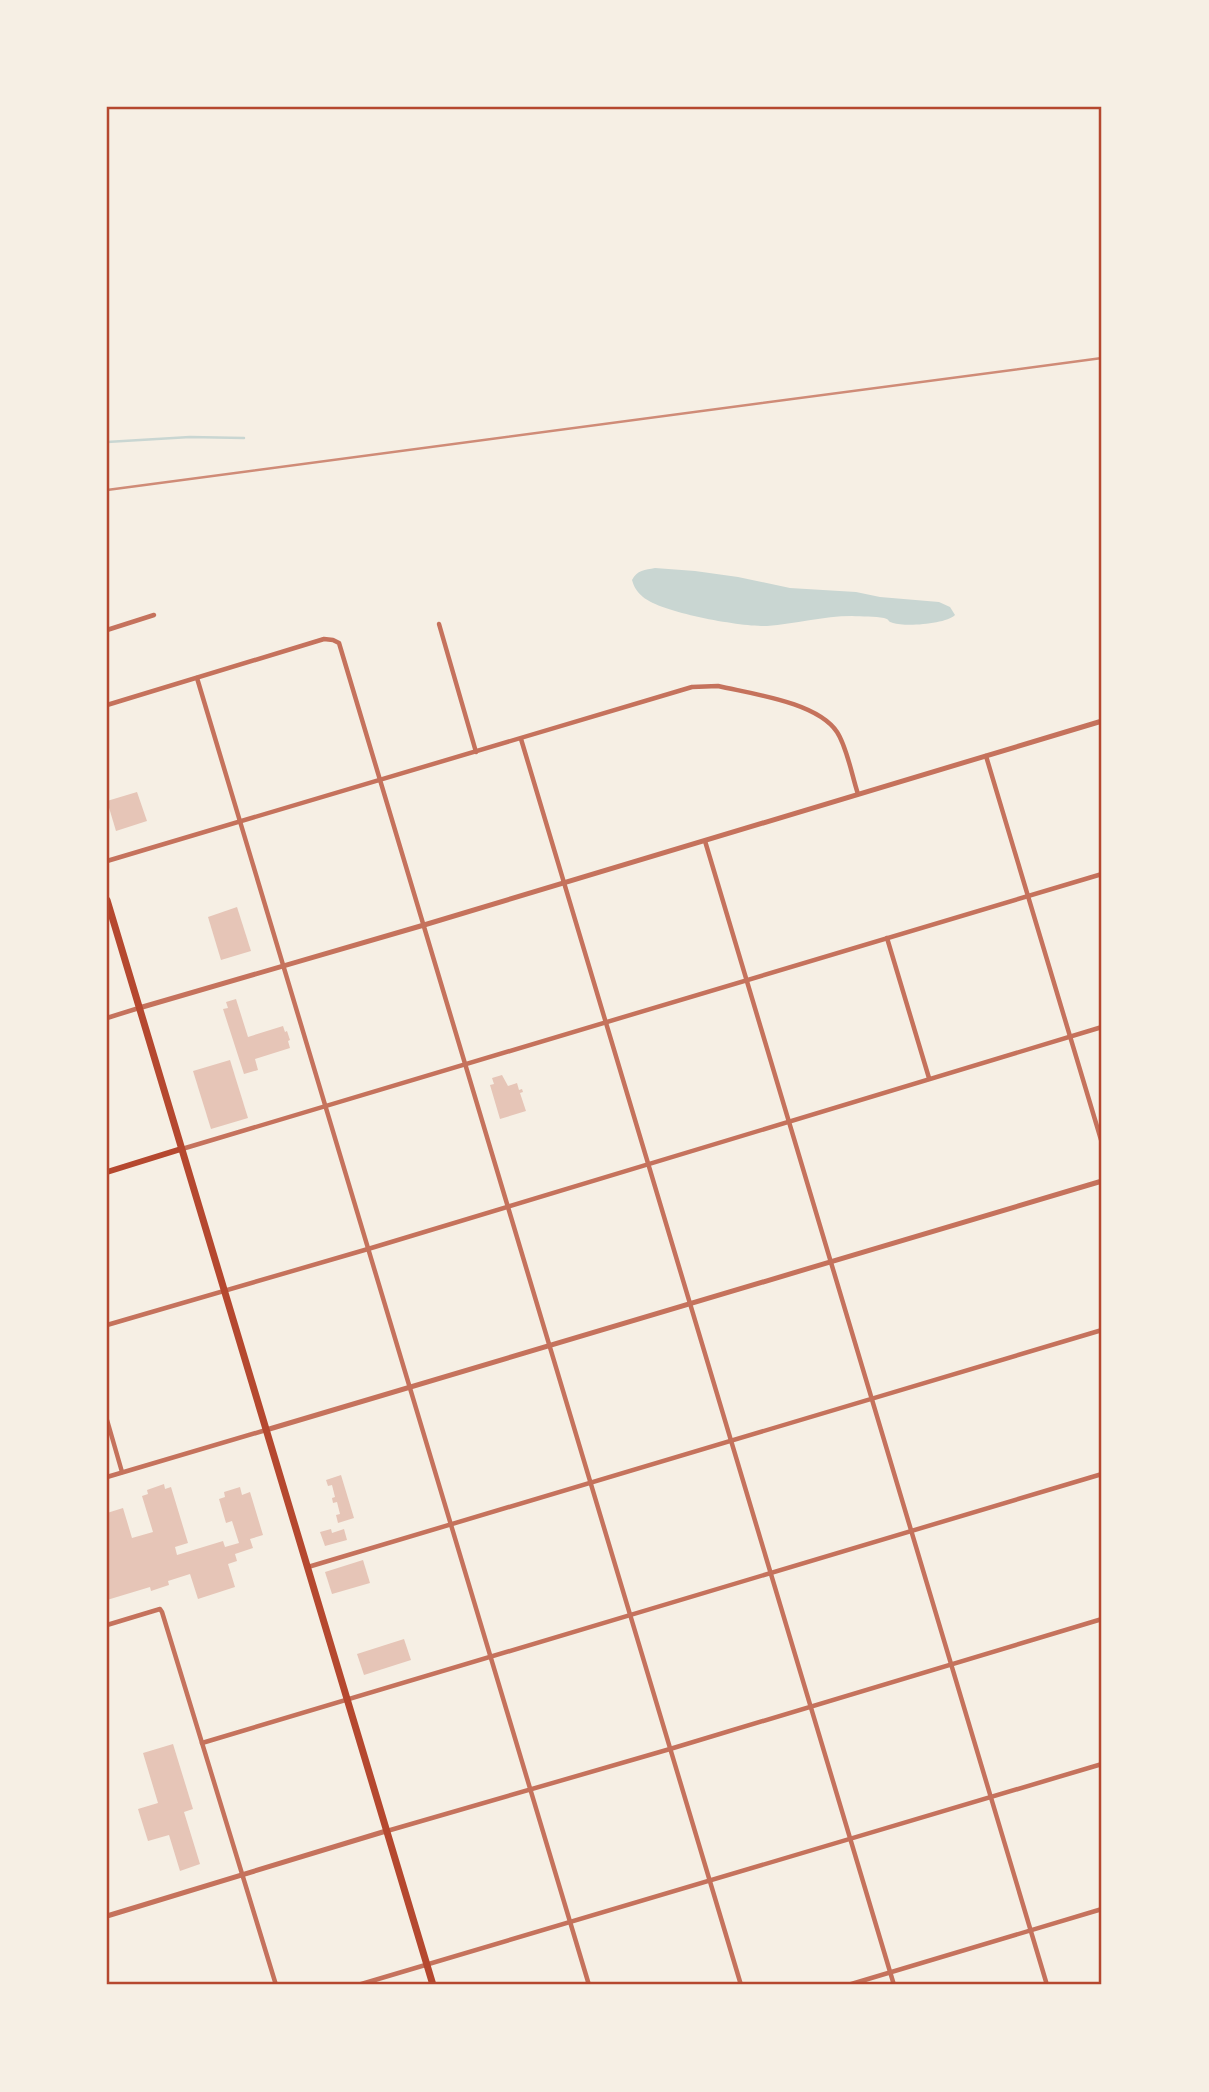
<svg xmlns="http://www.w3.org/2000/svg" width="1209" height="2092" font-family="Montserrat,sans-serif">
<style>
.water{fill:#c9d6d2}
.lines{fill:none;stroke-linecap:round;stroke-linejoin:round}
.stream{stroke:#c9d6d2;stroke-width:2.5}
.building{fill:#e6c5b7}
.minor{stroke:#c5725c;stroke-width:4.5}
.tertiary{stroke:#c5725c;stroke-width:5}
.secondary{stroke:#b5482f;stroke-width:6}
.primary{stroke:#b5482f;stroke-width:7}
.rail{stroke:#cf8b77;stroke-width:2.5}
.neatline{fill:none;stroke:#b5482f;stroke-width:2.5}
</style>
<rect width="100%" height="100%" fill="#f6efe4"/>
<path class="water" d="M655 568 695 571 738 577 790 588 856 592 880 597 939 602 950 607 955 615C946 624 906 627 893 623 886 621 891 620 884 618 875 616 862 617 852 616 823 616 795 624 767 626 742 627 662 613 643 597 637 592 634 587 632 580 637 570 645 570 655 568Z"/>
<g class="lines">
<path class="stream" d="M107 442 190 437 244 438"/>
</g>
<g class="building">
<path d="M137 792 147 821 116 831 107 801Z"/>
<path d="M237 907 251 951 221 960 208 917Z"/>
<path d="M236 999 248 1037 283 1026 285 1032 287 1031 290 1040 288 1041 290 1048 255 1059 258 1070 244 1074 223 1009 228 1008 226 1002Z"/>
<path d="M230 1060 248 1118 211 1129 193 1071Z"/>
<path d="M502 1075 508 1086 517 1083 519 1090 522 1089 523 1092 520 1093 526 1111 500 1119 490 1085 494 1084 492 1078Z"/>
<path d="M341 1475 354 1518 338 1523 336 1515 340 1514 337 1502 333 1503 332 1498 335 1497 332 1485 328 1486 326 1480Z"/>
<path d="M164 1484 165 1489 171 1487 188 1543 175 1547 177 1555 223 1541 225 1547 239 1543 232 1521 226 1523 219 1499 225 1497 224 1492 240 1487 242 1495 250 1492 263 1535 250 1539 253 1548 235 1554 237 1561 228 1564 235 1587 198 1599 190 1574 168 1581 169 1585 151 1591 150 1587 107 1600V1513L123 1508 132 1538 153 1532 142 1496 148 1494 147 1490Z"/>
<path d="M331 1529 332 1533 344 1529 347 1540 325 1546 320 1532Z"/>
<path d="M363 1560 370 1583 332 1594 325 1572Z"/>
<path d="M404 1639 411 1660 364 1675 357 1654Z"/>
<path d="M173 1744 193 1809 184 1812 200 1864 180 1871 169 1835 148 1841 138 1809 158 1803 143 1753Z"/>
</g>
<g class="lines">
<g class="minor">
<path d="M439 624 476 752"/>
<path d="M107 630 154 615"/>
<path d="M197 678 589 1985"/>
<path d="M107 705 324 639 333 640 339 643 741 1985"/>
<path d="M521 739 894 1985"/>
<path d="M986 756 1102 1143"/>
<path d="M705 841 1047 1985"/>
<path d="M107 861 692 687 718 686C752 694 817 702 837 732 847 747 852 776 858 794"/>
<path d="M887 938 929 1078"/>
<path d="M107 1018 139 1008"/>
<path d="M182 1149 1102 874"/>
<path d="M107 1325 368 1249 1102 1027"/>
<path d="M107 1420 122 1472"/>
<path d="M107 1477 266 1430"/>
<path d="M308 1567 1102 1330"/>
<path d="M107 1625 160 1609 162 1612 276 1985"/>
<path d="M202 1743 1102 1474"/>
<path d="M387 1831 670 1749 1102 1619"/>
<path d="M358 1985 1102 1764"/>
<path d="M848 1985 1102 1909"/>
</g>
<g class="tertiary">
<path d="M139 1008 424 925 1102 721"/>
<path d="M266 1430 1102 1181"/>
<path d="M107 1916 386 1831"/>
</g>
<path class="secondary" d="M107 1172 181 1149"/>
<path class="primary" d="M107 900 433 1985"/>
<path class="rail" d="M107 490 1102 358"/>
</g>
<rect width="1209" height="2092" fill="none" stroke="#f6efe4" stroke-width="217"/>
<rect x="108" y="108" width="992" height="1875" class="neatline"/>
</svg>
